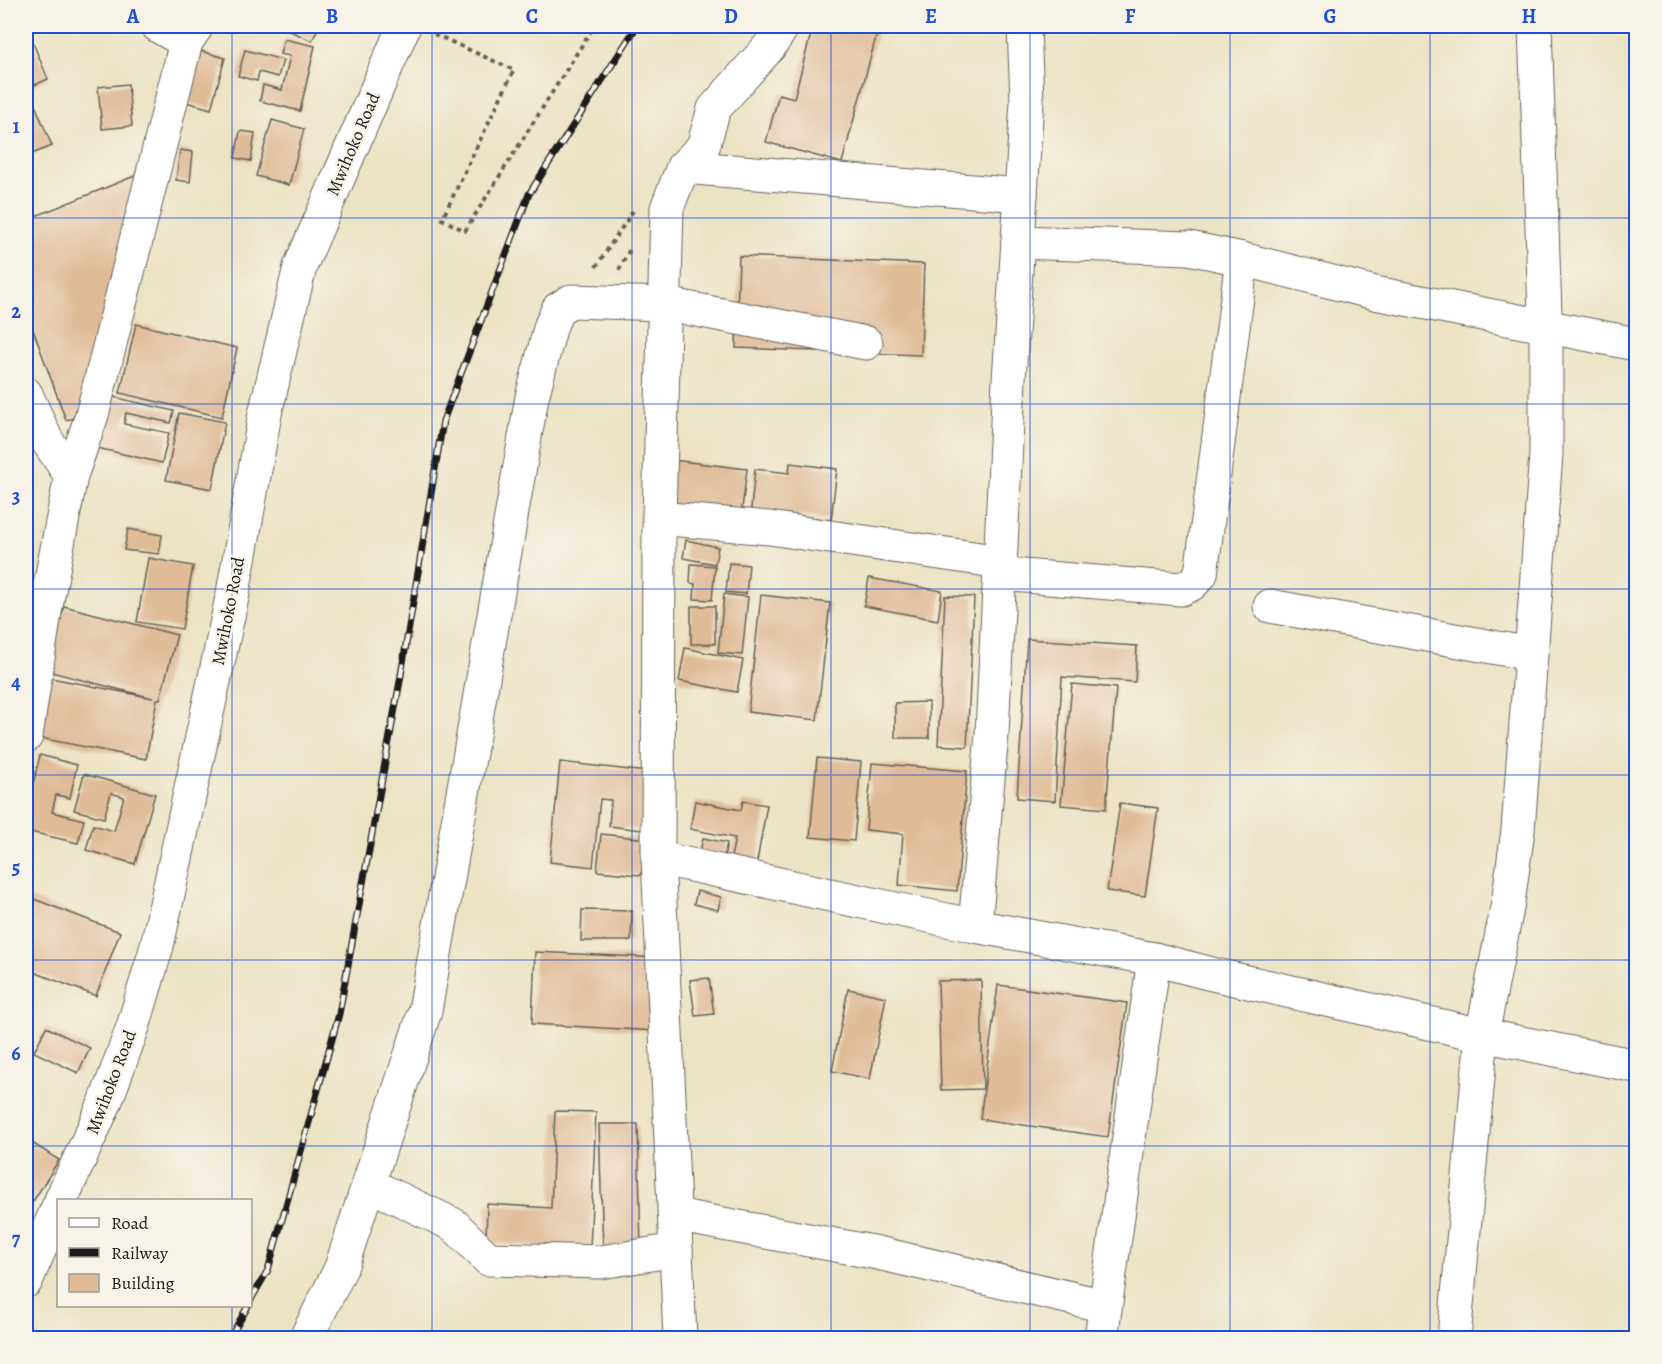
<svg xmlns="http://www.w3.org/2000/svg" width="1662" height="1364" font-family="Alegreya,serif">
<style>
.building{fill:#e0bb98}
.lines{fill:none;stroke-linecap:round;stroke-linejoin:round}
.minor-casing{stroke:#656257;stroke-width:35}
.path{stroke:#656257;stroke-width:4;stroke-dasharray:4.5 4.5;stroke-linecap:butt}
.minor{stroke:#fff;stroke-width:33}
.rail-casing{stroke:#1c1c1c;stroke-width:7}
.rail{stroke:#f7f3e8;stroke-width:4.5;stroke-dasharray:14;stroke-linecap:butt}
.grid{fill:none;stroke:#1d4ed8;stroke-width:1.5;stroke-opacity:0.55}
.labels{text-anchor:middle;dominant-baseline:central;stroke-width:5;stroke-linejoin:round;paint-order:stroke}
.street-label{font-size:18px;fill:#1c1c1c;stroke:#f7f3e8}
.neatline{fill:none;stroke:#1d4ed8;stroke-width:2}
.grid-label{font-size:20px;text-anchor:middle;font-weight:bold;fill:#1d4ed8}
</style>
<rect width="100%" height="100%" fill="#f7f3e8"/>
<filter id="ink" filterUnits="userSpaceOnUse"><feTurbulence type="fractalNoise" baseFrequency=".0167" numOctaves="2"/><feDisplacementMap in="SourceGraphic" scale="12" xChannelSelector="R" yChannelSelector="G"/><feConvolveMatrix kernelMatrix="1 2 1 2 8 2 1 2 1" color-interpolation-filters="sRGB"/></filter>
<filter id="wash" filterUnits="userSpaceOnUse"><feTurbulence type="fractalNoise" baseFrequency=".008" numOctaves="4" result="noise"/><feDisplacementMap in="SourceGraphic" scale="24" xChannelSelector="R" yChannelSelector="G"/><feGaussianBlur stdDeviation="1.35" result="paint"/><feColorMatrix in="noise" values="0 0 0 0 0 0 0 0 0 0 0 0 0 0 0 0 0 1.4 0 .05"/><feComposite in="paint" operator="in"/></filter>
<g filter="url(#wash)">
<rect width="100%" height="100%" fill="#ece3c4"/>
<g id="blocks">
<g class="building">
<path d="M26 26 48 79 28 88 52 146 32 154 26 137Z"/>
<path d="M279 26H319L312 41Z"/>
<path d="M813 26H879L842 163 766 142 779 94 794 98Z"/>
<path d="M284 39 315 46 300 111 260 101 263 85 282 90 290 56 280 54Z"/>
<path d="M245 50 283 60 278 77 259 72 257 81 238 76Z"/>
<path d="M201 51 225 58 211 109 186 102Z"/>
<path d="M128 84 132 126 102 129 98 87Z"/>
<path d="M272 120 304 129 289 185 256 176Z"/>
<path d="M240 131 255 133 251 161 235 158Z"/>
<path d="M180 150 193 152 190 182 176 180Z"/>
<path d="M137 175 88 414 66 420 26 310V220Z"/>
<path d="M739 256 924 264 921 355 736 348Z"/>
<path d="M136 324 237 348 222 417 120 393Z"/>
<path d="M109 396 174 411 171 423 126 413 124 424 169 433 162 463 97 448Z"/>
<path d="M179 413 225 422 212 489 166 480Z"/>
<path d="M672 460 747 469 741 516 667 506Z"/>
<path d="M790 463 837 469 831 520 787 514 750 518 755 469 789 473Z"/>
<path d="M128 529 162 535 159 554 124 550Z"/>
<path d="M686 540 718 547 715 564 683 558Z"/>
<path d="M148 558 193 566 182 629 137 622Z"/>
<path d="M729 563 749 565 746 594 726 592Z"/>
<path d="M691 564 715 566 712 600 694 599 695 584 690 583Z"/>
<path d="M869 578 942 591 938 620 864 606Z"/>
<path d="M724 594 748 597 742 655 718 653Z"/>
<path d="M761 595 830 603 817 720 748 712Z"/>
<path d="M945 596 974 597 967 747 938 745Z"/>
<path d="M64 606 177 635 160 699H157L146 759 30 736 41 676 153 698 47 671Z"/>
<rect x="691" y="606" width="24" height="38"/>
<path d="M1027 639 1137 646 1135 682 1062 677 1055 801 1017 798Z"/>
<path d="M685 648 743 660 737 692 679 681Z"/>
<path d="M1072 684 1116 688 1106 809 1061 805Z"/>
<path d="M929 702V738H895V703Z"/>
<path d="M40 755 77 765 70 798 56 795 52 812 84 820 78 843 26 831V815Z"/>
<path d="M817 758 861 762 854 841 810 837Z"/>
<path d="M560 762 656 773 650 831 609 826 611 800 600 799 593 867 550 862Z"/>
<path d="M872 763 967 771 957 891 899 885 903 834 866 830Z"/>
<path d="M84 774 155 794 135 864 86 850 93 825 114 831 124 797 111 793 104 818 74 810Z"/>
<path d="M695 801 741 810 743 801 767 805 756 867 730 862 735 838 690 829Z"/>
<path d="M1120 803 1158 808 1145 896 1107 891Z"/>
<path d="M601 834 655 840 651 876 597 871Z"/>
<path d="M703 838 727 843 724 857 700 852Z"/>
<path d="M697 891 721 897 718 910 694 904Z"/>
<path d="M26 896 120 932 96 996 26 969Z"/>
<path d="M582 910 632 911 631 941H581Z"/>
<path d="M535 952 661 958 657 1031 532 1024Z"/>
<path d="M709 978 714 1014 695 1016 690 980Z"/>
<path d="M981 980 983 1089 941 1090 938 981Z"/>
<path d="M998 985 1127 1003 1108 1137 980 1119Z"/>
<path d="M848 989 886 997 870 1079 832 1071Z"/>
<path d="M46 1027 90 1048 78 1073 34 1052Z"/>
<path d="M555 1111 596 1112 590 1249 486 1243 487 1204 551 1208Z"/>
<path d="M599 1124H638L641 1250 603 1251Z"/>
<path d="M26 1139 59 1160 27 1211H26Z"/>
</g>
</g>
</g>
<g filter="url(#ink)">
<use href="#blocks" fill-opacity="0" stroke="#656257" stroke-width="1.5"/>
<g class="lines">
<defs>
<g id="minor">
<path d="M158 26 186 42"/>
<path d="M683 167 1021 195"/>
<path d="M1018 242 1189 248 1242 259 1375 293 1636 344"/>
<path d="M26 394 46 439 71 476"/>
<path d="M659 518 769 528 1001 562"/>
<path d="M1000 574 1181 589 1192 584 1201 574 1242 259"/>
<path d="M1270 606 1530 654"/>
<path d="M26 736 46 606 71 476 92 415 186 42 197 26"/>
<path d="M658 858 975 926 1154 959 1212 974 1482 1035 1636 1066"/>
<path d="M975 926 992 734 1009 380 1027 101 1024 26"/>
<path d="M368 1184 454 1225 488 1259 601 1262 676 1250"/>
<path d="M61 1200 105 1103 133 1027 157 946 233 593 265 414 300 267 404 26"/>
<path d="M675 1215 878 1253 1105 1306"/>
<path d="M26 1281 58 1207"/>
<path d="M306 1338 341 1268 425 1011 532 397 551 325 558 309 571 301 666 304 866 343"/>
<path d="M680 1338 658 858 659 518 667 208 683 167 703 147 714 109 769 47 783 26"/>
<path d="M1101 1338 1154 959"/>
<path d="M1454 1338 1482 1035 1508 903 1518 830 1546 454V343L1535 26"/>
</g>
</defs>
<use href="#minor" class="minor-casing"/>
<g class="path">
<path d="M434 34 514 70 442 219 465 231 594 26"/>
<path d="M596 267 633 211"/>
<path d="M619 270 631 247"/>
</g>
<use href="#minor" class="minor"/>
<defs>
<g id="rail">
<path d="M250 1301 268 1270 339 1014 400 681 443 421 529 194 637 26"/>
<path d="M230 1338 248 1306"/>
</g>
</defs>
<use href="#rail" class="rail-casing"/>
<use href="#rail" class="rail"/>
</g>
</g>
<path class="grid" d="M232 26V1200M432 26V1338M632 26V1338M831 26V1338M1030 26V1338M1230 26V1338M1430 26V1338M26 218H1636M26 404H1636M26 589H1636M26 775H1636M26 960H1636M26 1146H1636M232 1306V1338"/>
<g class="labels">
<g class="street-label">
<text transform="translate(353 144) rotate(-67)">Mwihoko Road</text>
<text transform="translate(228 611) rotate(-79)">Mwihoko Road</text>
<text transform="translate(111 1082) rotate(-69)">Mwihoko Road</text>
</g>
</g>
<rect width="1662" height="1364" fill="none" stroke="#f7f3e8" stroke-width="66"/>
<rect x="57" y="1199" width="195" height="108" fill="#f7f3e8" stroke="#9f9d96" stroke-width="1.5"/>
<rect x="69" y="1218" width="30" height="9" fill="#ffffff" stroke="#9f9d96" stroke-width="1.5"/>
<text x="111" y="1229" font-size="18" fill="#1c1c1c">Road</text>
<rect x="69" y="1248" width="30" height="9" fill="#1c1c1c" stroke="#9f9d96" stroke-width="1.5"/>
<text x="111" y="1259" font-size="18" fill="#1c1c1c">Railway</text>
<rect x="69" y="1274" width="30" height="18" fill="#e0bb98" stroke="#9f9d96" stroke-width="1.5"/>
<text x="111" y="1289" font-size="18" fill="#1c1c1c">Building</text>
<rect x="33" y="33" width="1596" height="1298" class="neatline"/>
<g class="grid-label">
<text x="133" y="23">A</text>
<text x="332" y="23">B</text>
<text x="532" y="23">C</text>
<text x="731" y="23">D</text>
<text x="931" y="23">E</text>
<text x="1130" y="23">F</text>
<text x="1330" y="23">G</text>
<text x="1529" y="23">H</text>
<text x="16" y="133">1</text>
<text x="16" y="318">2</text>
<text x="16" y="503">3</text>
<text x="16" y="689">4</text>
<text x="16" y="874">5</text>
<text x="16" y="1060">6</text>
<text x="16" y="1245">7</text>
</g>
</svg>
